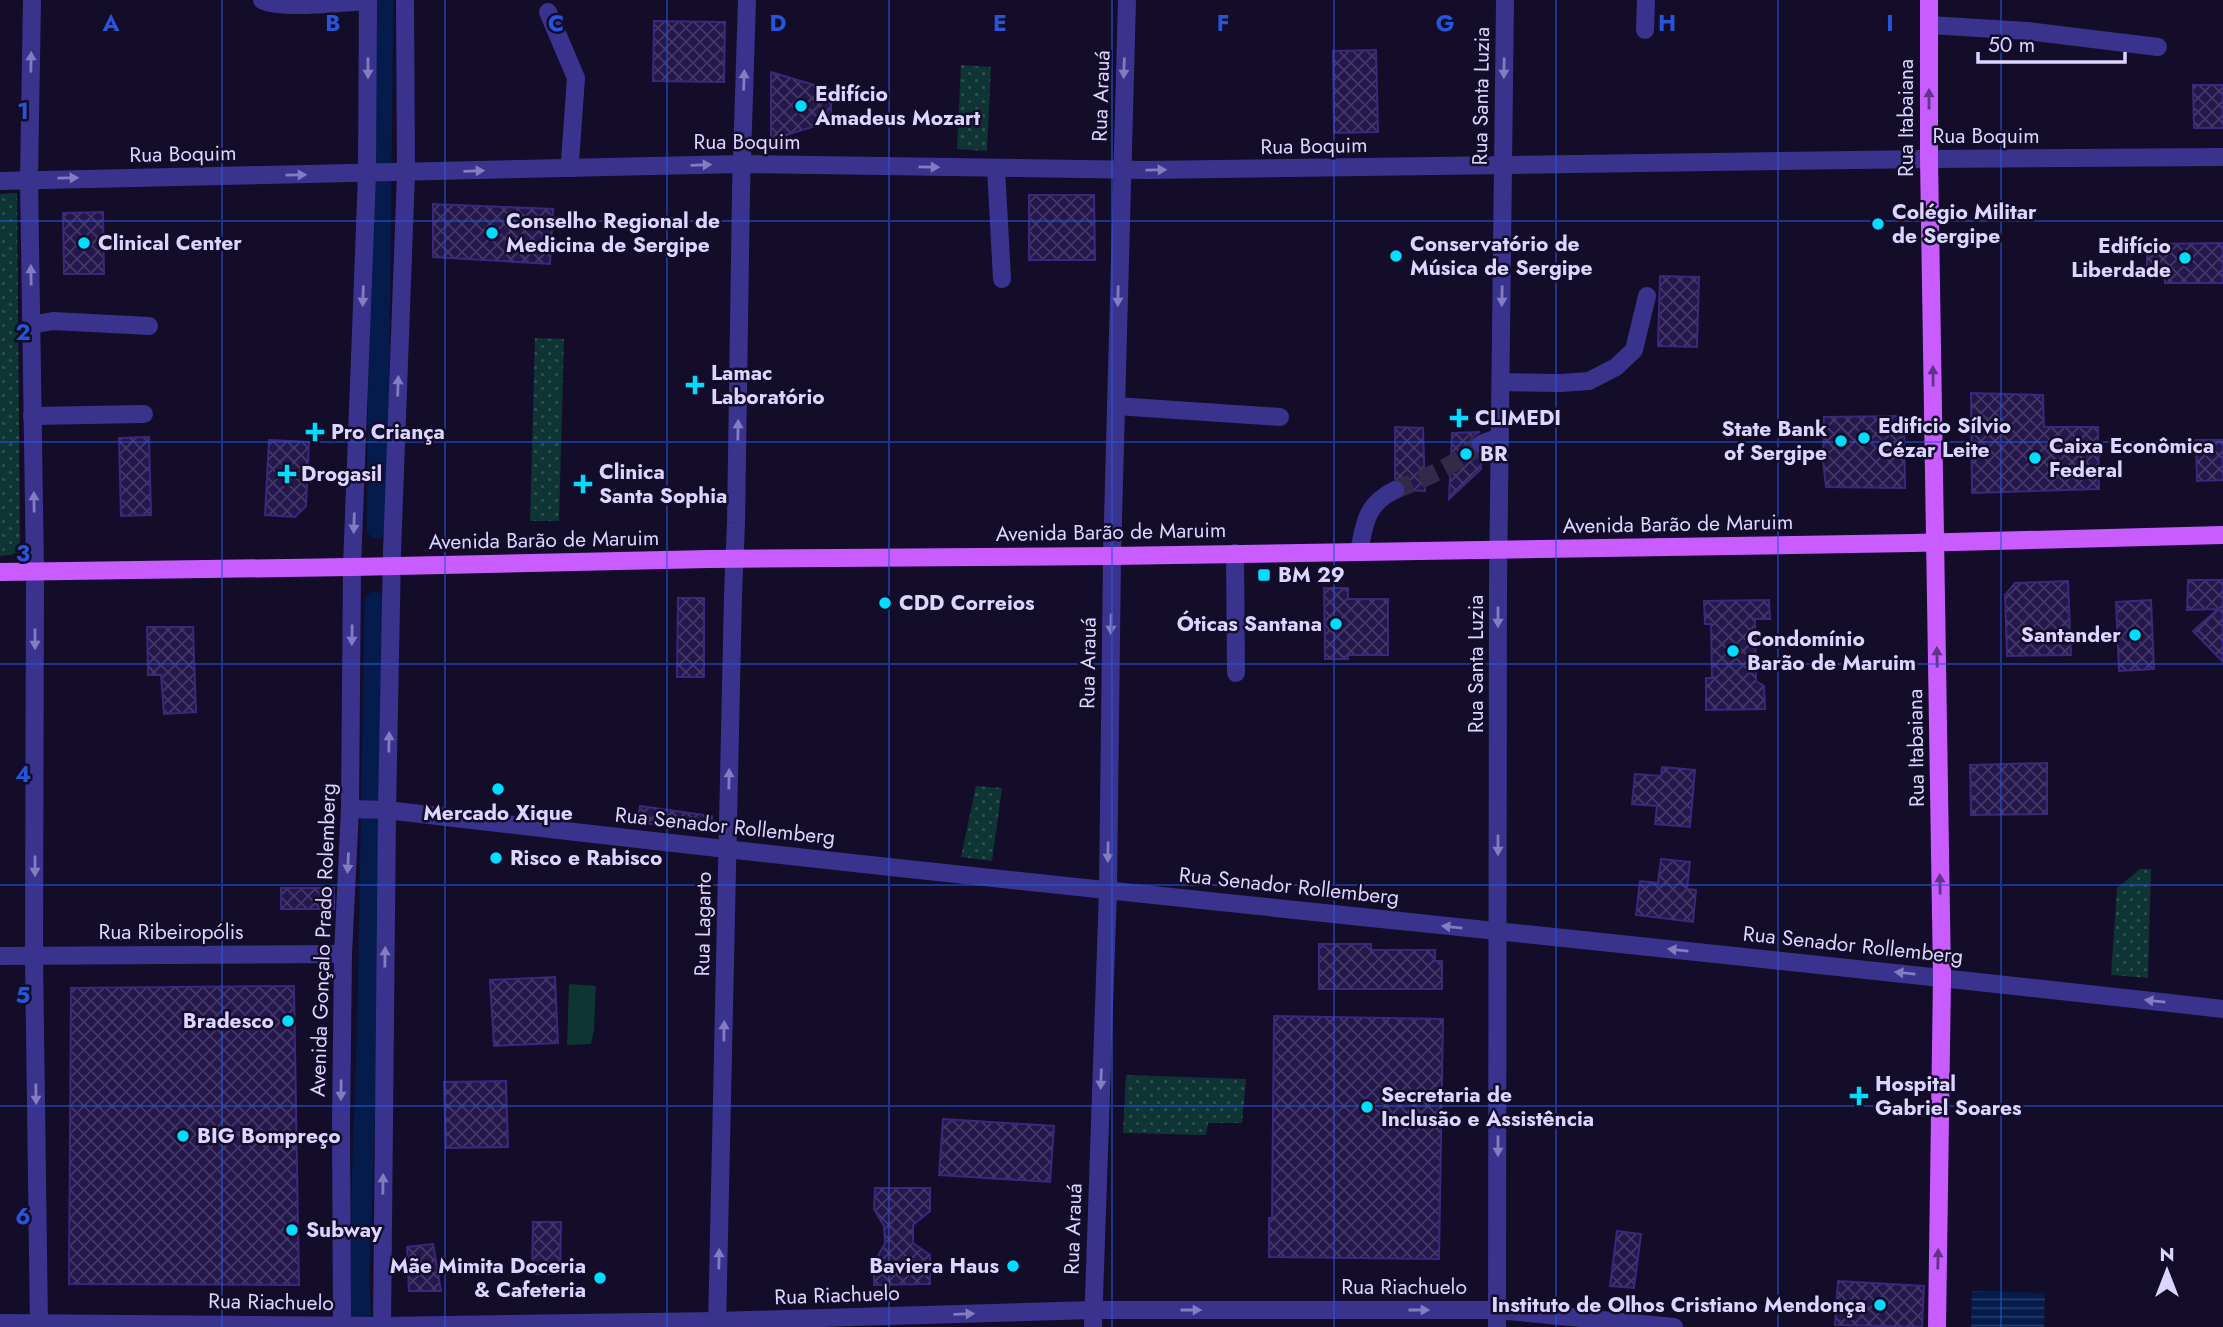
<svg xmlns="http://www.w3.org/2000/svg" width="2223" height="1327" font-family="Jost,sans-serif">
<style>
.grass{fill:url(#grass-dots)}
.pitch{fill:#0f3434}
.water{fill:url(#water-rules)}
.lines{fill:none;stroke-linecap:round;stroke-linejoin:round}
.canal{stroke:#041b4b;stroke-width:21}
.building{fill:url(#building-cross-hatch);stroke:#3b277b;stroke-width:2}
.minor-tunnel{stroke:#312b49;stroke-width:18;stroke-dasharray:18 9;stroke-linecap:butt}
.minor{stroke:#3a338d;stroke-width:18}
.major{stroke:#c95cff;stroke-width:18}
.oneway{fill:#837cc0}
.oneway2{fill:#653189}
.grid{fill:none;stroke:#2755da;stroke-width:2;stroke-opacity:0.55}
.poi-dot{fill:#01dcff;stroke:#130d29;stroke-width:2.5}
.labels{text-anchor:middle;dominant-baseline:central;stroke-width:5;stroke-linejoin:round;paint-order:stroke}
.poi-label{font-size:21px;font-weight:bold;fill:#dcd5ff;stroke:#130d29;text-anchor:start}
.street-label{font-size:21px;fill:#dcd5ff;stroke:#130d29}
.grid-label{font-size:23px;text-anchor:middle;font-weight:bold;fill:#2755da;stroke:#130d29;stroke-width:5;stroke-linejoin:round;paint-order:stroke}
</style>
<defs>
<pattern id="grass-dots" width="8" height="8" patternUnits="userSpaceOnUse" patternTransform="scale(1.75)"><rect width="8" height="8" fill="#0f3434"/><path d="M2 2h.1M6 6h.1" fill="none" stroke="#315052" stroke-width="1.8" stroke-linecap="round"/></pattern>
<pattern id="water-rules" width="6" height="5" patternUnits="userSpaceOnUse" patternTransform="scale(1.75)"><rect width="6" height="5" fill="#041b4b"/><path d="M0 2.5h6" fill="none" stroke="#283b66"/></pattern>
<pattern id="building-cross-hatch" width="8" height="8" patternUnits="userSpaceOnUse" patternTransform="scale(1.75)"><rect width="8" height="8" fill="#24174c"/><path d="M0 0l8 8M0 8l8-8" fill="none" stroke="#433867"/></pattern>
</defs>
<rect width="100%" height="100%" fill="#130d29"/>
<g class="grass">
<path d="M961 65 991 67 987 151 957 149Z"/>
<path d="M17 193 20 551 11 555 0 556V194Z"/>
<path d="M535 338 564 339 559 521H530Z"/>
<path d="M976 786 1002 788 992 861 961 857Z"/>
<path d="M2140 869H2151L2148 978 2111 975 2117 888Z"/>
<path d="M1126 1075 1246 1079 1242 1123H1208L1206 1135 1123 1133Z"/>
</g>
<path class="pitch" d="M569 984 596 986 594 1030 591 1044 567 1045Z"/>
<path class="water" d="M1972 1291 2045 1293 2044 1327H1971Z"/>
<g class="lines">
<g class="canal">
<path d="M377 528 383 0"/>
<path d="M361 1327 359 1278 368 1011 375 602"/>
</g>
</g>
<g class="building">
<path d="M654 21 725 22 724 82 653 81Z"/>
<path d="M1376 50 1378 132 1334 133 1333 51Z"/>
<path d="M771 72 831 90V121L771 140Z"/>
<path d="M2193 85H2223V128H2194Z"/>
<path d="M1029 195H1094L1095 260H1029Z"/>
<path d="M433 204 553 209 550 264 433 257Z"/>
<path d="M103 212 104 274H64L63 213Z"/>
<path d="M2223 243V283H2165V272H2147V244Z"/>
<path d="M1660 276 1699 277 1697 347 1658 346Z"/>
<path d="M1971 393 2043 395 2044 427H2098L2099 489 1972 493Z"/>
<path d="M1904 416 1905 488 1826 487 1823 461 1824 417Z"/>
<path d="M1395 427 1423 428 1425 491 1406 490 1404 484 1395 479Z"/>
<path d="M1480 432 1473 436 1470 443 1473 452 1481 455V469L1449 499 1452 433Z"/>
<path d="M149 437 151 515 121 516 119 438Z"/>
<path d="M269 440 309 442 306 506 295 517 265 515Z"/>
<path d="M2196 440H2223V480L2197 481Z"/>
<path d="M2188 580H2223V662L2193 631 2218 609 2187 610Z"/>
<path d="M2068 581 2071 655 2007 656 2005 595 2015 583Z"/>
<path d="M1324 588H1348V599H1388V655H1348V659H1325Z"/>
<path d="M678 598H704V677H677Z"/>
<path d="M1769 600 1770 619H1755L1756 681 1764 686 1765 709 1706 710V678H1712L1711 624H1705L1704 601Z"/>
<path d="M2151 600 2154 669 2119 671 2116 602Z"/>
<path d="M147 627H193L196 712 164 714 161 675H148Z"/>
<path d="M2047 763V814L1971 815 1970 765Z"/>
<path d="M1662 767 1695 770 1690 827 1655 824 1657 806 1632 804 1635 774 1661 776Z"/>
<path d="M640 806 712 816 711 832 637 822Z"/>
<path d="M1661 859 1690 862 1687 889 1696 890 1693 922 1636 915 1640 881 1658 883Z"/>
<rect x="281" y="888" width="53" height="21"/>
<path d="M1319 944H1371V950H1435V961H1442V989H1319Z"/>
<path d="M555 977 558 1043 494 1046 490 980Z"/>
<path d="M294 986 299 1285 69 1284 71 988Z"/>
<path d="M1274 1016 1443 1019 1439 1259 1269 1257V1218H1272Z"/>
<path d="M506 1081 508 1147 446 1148 444 1082Z"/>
<path d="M943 1119 1054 1126 1050 1182 939 1175Z"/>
<path d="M875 1188H930V1211L913 1225V1243L930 1255V1284L874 1285V1263L885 1243 884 1226 874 1209Z"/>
<path d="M533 1222H561L560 1274H532Z"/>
<path d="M1617 1231 1641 1234 1634 1288 1610 1286Z"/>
<path d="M433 1244 441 1291H409L407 1247Z"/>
<path d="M1838 1281 1924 1286 1922 1327 1835 1325Z"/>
</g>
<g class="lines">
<path class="minor-tunnel" d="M1395 490C1426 478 1455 465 1481 444"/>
<g class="minor">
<path d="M32 0 29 179 35 571 34 956 39 1327"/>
<path d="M262 0C277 10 347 2 368 1"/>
<path d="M548 12 576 78 570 161 573 168"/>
<path d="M1929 25 2027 31 2158 47"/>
<path d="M1645 30 1646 0"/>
<path d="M996 168 1002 279"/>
<path d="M0 181 741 164 1146 170 1929 159 2223 157"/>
<path d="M31 325 53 321 149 326"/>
<path d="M1501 382 1561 383 1589 381 1616 367 1634 350 1647 296"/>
<path d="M1116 406 1280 417"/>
<path d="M32 416 144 414"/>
<path d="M1481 444 1500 437"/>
<path d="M1359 551C1365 522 1366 504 1395 490"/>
<path d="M1235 553 1236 673"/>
<path d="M350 809 387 810C998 883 1611 940 2223 1009"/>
<path d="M0 956 343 954"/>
<path d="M0 1323 381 1326 717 1321 1093 1310H1497L1674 1327"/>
<path d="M342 1327 341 1123 343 954 350 809 352 567 367 174 368 0"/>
<path d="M382 1327 387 810 392 552 406 173 405 0"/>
<path d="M717 1327 733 595 736 523 741 190 747 0"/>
<path d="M1093 1327 1108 890 1112 556 1127 0"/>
<path d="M1497 1327 1498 584 1505 0"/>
</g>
<g class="major">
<path d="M1929 0V159L1942 977 1937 1327"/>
<path d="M0 572 352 567 709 559 1112 556 1913 543 2223 535"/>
</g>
</g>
<defs><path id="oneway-solid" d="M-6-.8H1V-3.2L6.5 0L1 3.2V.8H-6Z" transform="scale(1.75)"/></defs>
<g class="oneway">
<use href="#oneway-solid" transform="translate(31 62) rotate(-89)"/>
<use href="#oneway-solid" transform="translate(368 68) rotate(90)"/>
<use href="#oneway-solid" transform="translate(1124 68) rotate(92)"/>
<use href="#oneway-solid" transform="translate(1504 68) rotate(91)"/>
<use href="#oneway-solid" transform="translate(744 80) rotate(-88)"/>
<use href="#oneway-solid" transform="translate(701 165) rotate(-2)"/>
<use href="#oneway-solid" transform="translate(929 167) rotate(1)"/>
<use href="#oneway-solid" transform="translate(1156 170) rotate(-1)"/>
<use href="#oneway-solid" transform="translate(474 171) rotate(-2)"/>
<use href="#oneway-solid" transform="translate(296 175) rotate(-1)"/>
<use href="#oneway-solid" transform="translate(68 178) rotate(-1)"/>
<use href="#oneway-solid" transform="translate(31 275) rotate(-91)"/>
<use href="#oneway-solid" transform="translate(363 296) rotate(92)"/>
<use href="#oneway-solid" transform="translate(1118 296) rotate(91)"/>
<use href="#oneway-solid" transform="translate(1502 296) rotate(91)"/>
<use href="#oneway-solid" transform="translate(398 386) rotate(-88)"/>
<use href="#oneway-solid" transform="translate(738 430) rotate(-89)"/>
<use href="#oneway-solid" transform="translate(34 502) rotate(-91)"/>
<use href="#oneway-solid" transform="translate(354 523) rotate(92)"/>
<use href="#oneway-solid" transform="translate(1498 617) rotate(90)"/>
<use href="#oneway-solid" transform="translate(1111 624) rotate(91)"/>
<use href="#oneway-solid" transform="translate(352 635) rotate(91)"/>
<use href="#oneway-solid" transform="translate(35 639) rotate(90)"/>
<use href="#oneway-solid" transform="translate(389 742) rotate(-89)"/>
<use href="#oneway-solid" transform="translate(729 779) rotate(-89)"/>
<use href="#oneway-solid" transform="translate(1498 845) rotate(90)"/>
<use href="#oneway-solid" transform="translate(1108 852) rotate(91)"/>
<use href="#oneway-solid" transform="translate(348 863) rotate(93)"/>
<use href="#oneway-solid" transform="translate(35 866) rotate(90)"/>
<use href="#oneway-solid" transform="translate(1452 927) rotate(-174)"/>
<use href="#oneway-solid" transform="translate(1678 950) rotate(-174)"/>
<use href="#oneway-solid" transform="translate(385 957) rotate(-89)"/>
<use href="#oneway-solid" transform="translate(1905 973) rotate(-174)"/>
<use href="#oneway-solid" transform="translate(2155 1001) rotate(-174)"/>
<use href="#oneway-solid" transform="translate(724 1031) rotate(-89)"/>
<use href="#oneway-solid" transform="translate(1101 1079) rotate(92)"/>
<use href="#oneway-solid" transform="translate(341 1090) rotate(91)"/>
<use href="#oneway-solid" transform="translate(36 1094) rotate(89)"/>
<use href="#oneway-solid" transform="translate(1498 1146) rotate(90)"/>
<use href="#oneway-solid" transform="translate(383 1184) rotate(-89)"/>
<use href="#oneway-solid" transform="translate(719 1259) rotate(-89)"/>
<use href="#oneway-solid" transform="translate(1191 1310)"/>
<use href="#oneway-solid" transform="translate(1419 1310)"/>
<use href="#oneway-solid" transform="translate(964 1314) rotate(-2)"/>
</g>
<g class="oneway2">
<use href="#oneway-solid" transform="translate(1929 99) rotate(-90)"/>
<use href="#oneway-solid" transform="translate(1933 376) rotate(-91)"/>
<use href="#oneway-solid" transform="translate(1937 657) rotate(-91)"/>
<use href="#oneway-solid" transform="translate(1940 884) rotate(-91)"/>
<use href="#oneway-solid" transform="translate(1938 1259) rotate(-89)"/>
</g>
<path class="grid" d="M222 0V1327M445 0V1327M667 0V1327M889 0V1327M1112 0V1327M1334 0V1327M1556 0V1327M1778 0V1327M2001 0V1327M0 221H2223M0 442H2223M0 664H2223M0 885H2223M0 1106H2223"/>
<g class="poi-dot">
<circle cx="801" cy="106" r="7"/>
<circle cx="1878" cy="224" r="7"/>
<circle cx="492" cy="233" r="7"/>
<circle cx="84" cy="243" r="7"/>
<circle cx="1396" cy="256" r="7"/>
<circle cx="2185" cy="258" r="7"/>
<path d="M691.5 374.5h7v7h7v7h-7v7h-7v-7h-7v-7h7z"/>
<path d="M1455.5 407.5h7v7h7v7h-7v7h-7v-7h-7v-7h7z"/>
<path d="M311.5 421.5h7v7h7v7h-7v7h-7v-7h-7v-7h7z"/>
<circle cx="1864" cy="438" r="7"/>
<circle cx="1841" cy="441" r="7"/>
<circle cx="1466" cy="454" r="7"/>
<circle cx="2035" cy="458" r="7"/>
<path d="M283.5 463.5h7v7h7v7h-7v7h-7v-7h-7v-7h7z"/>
<path d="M579.5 473.5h7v7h7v7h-7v7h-7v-7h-7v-7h7z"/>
<rect x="1257" y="568" width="14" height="14" rx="3.5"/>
<circle cx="885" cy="603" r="7"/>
<circle cx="1336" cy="624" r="7"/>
<circle cx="2135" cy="635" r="7"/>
<circle cx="1733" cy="651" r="7"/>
<circle cx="498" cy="789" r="7"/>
<circle cx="496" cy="858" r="7"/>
<circle cx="288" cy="1021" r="7"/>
<path d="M1855.5 1085.5h7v7h7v7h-7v7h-7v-7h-7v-7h7z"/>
<circle cx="1367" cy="1107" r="7"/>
<circle cx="183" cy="1136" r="7"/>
<circle cx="292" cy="1230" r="7"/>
<circle cx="1013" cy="1266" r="7"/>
<circle cx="600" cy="1278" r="7"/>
<circle cx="1880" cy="1305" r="7"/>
</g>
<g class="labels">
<g class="poi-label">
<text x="815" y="94">Edifício<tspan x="815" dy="24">Amadeus Mozart</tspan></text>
<text x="1892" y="212">Colégio Militar<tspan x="1892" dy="24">de Sergipe</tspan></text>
<text x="506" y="221">Conselho Regional de<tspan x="506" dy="24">Medicina de Sergipe</tspan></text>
<text x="98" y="243">Clinical Center</text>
<text x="1410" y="244">Conservatório de<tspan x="1410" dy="24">Música de Sergipe</tspan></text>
<text x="2171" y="246" text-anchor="end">Edifício<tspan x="2171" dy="24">Liberdade</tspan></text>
<text x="711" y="373">Lamac<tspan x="711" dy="24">Laboratório</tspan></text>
<text x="1475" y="418">CLIMEDI</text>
<text x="1878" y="426">Edificio Sílvio<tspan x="1878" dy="24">Cézar Leite</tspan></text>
<text x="1827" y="429" text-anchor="end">State Bank<tspan x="1827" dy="24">of Sergipe</tspan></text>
<text x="331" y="432">Pro Criança</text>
<text x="2049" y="446">Caixa Econômica<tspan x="2049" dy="24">Federal</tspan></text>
<text x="1480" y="454">BR</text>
<text x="599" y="472">Clinica<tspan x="599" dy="24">Santa Sophia</tspan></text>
<text x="301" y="474">Drogasil</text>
<text x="1278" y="575">BM 29</text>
<text x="899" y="603">CDD Correios</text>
<text x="1322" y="624" text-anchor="end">Óticas Santana</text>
<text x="2121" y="635" text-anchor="end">Santander</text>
<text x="1747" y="639">Condomínio<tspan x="1747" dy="24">Barão de Maruim</tspan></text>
<text x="498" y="813" text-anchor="middle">Mercado Xique</text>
<text x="510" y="858">Risco e Rabisco</text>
<text x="274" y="1021" text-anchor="end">Bradesco</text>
<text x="1875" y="1084">Hospital<tspan x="1875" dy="24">Gabriel Soares</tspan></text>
<text x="1381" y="1095">Secretaria de<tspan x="1381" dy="24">Inclusão e Assistência</tspan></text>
<text x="197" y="1136">BIG Bompreço</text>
<text x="306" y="1230">Subway</text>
<text x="586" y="1266" text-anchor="end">Mãe Mimita Doceria<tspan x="586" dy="24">&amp; Cafeteria</tspan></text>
<text x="999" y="1266" text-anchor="end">Baviera Haus</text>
<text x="1866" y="1305" text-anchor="end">Instituto de Olhos Cristiano Mendonça</text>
</g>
<g class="street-label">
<text transform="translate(1101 96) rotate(-88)">Rua Arauá</text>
<text transform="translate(1481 96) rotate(-89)">Rua Santa Luzia</text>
<text transform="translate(1906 118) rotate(-90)">Rua Itabaiana</text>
<text x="1986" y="136">Rua Boquim</text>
<text x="747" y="142">Rua Boquim</text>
<text transform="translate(1314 146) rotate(-1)">Rua Boquim</text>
<text transform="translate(183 154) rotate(-1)">Rua Boquim</text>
<text transform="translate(1678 524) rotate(-1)">Avenida Barão de Maruim</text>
<text transform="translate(1111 532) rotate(-1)">Avenida Barão de Maruim</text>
<text transform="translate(544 540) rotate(-1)">Avenida Barão de Maruim</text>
<text transform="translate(1088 663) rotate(-89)">Rua Arauá</text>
<text transform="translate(1476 664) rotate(-90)">Rua Santa Luzia</text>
<text transform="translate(1916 748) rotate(-91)">Rua Itabaiana</text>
<text transform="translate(725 826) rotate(6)">Rua Senador Rollemberg</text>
<text transform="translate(1289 886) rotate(6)">Rua Senador Rollemberg</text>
<text transform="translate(703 924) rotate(-89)">Rua Lagarto</text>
<text x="171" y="932">Rua Ribeiropólis</text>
<text transform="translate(323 940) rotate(-88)">Avenida Gonçalo Prado Rolemberg</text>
<text transform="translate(1853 945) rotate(6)">Rua Senador Rollemberg</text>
<text transform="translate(1073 1229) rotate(-88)">Rua Arauá</text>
<text x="1404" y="1287">Rua Riachuelo</text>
<text transform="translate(837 1295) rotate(-2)">Rua Riachuelo</text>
<text transform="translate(271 1302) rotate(1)">Rua Riachuelo</text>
</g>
</g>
<g class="grid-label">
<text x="111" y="31">A</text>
<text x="333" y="31">B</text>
<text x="556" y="31">C</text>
<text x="778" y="31">D</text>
<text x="1000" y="31">E</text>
<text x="1223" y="31">F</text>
<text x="1445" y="31">G</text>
<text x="1667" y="31">H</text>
<text x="1890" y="31">I</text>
<text x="23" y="119">1</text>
<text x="23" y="340">2</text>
<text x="23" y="561">3</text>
<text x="23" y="782">4</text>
<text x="23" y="1003">5</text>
<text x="23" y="1224">6</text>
</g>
<g transform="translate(2167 1271)" stroke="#130d29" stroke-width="5" paint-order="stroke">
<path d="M0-5L12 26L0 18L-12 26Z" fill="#dcd5ff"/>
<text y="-10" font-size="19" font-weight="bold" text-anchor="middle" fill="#dcd5ff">N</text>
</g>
<path d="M1978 52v10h147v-10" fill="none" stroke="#dcd5ff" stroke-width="3.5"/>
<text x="1988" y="52" font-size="21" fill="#dcd5ff" stroke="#130d29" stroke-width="5" paint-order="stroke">50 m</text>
</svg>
